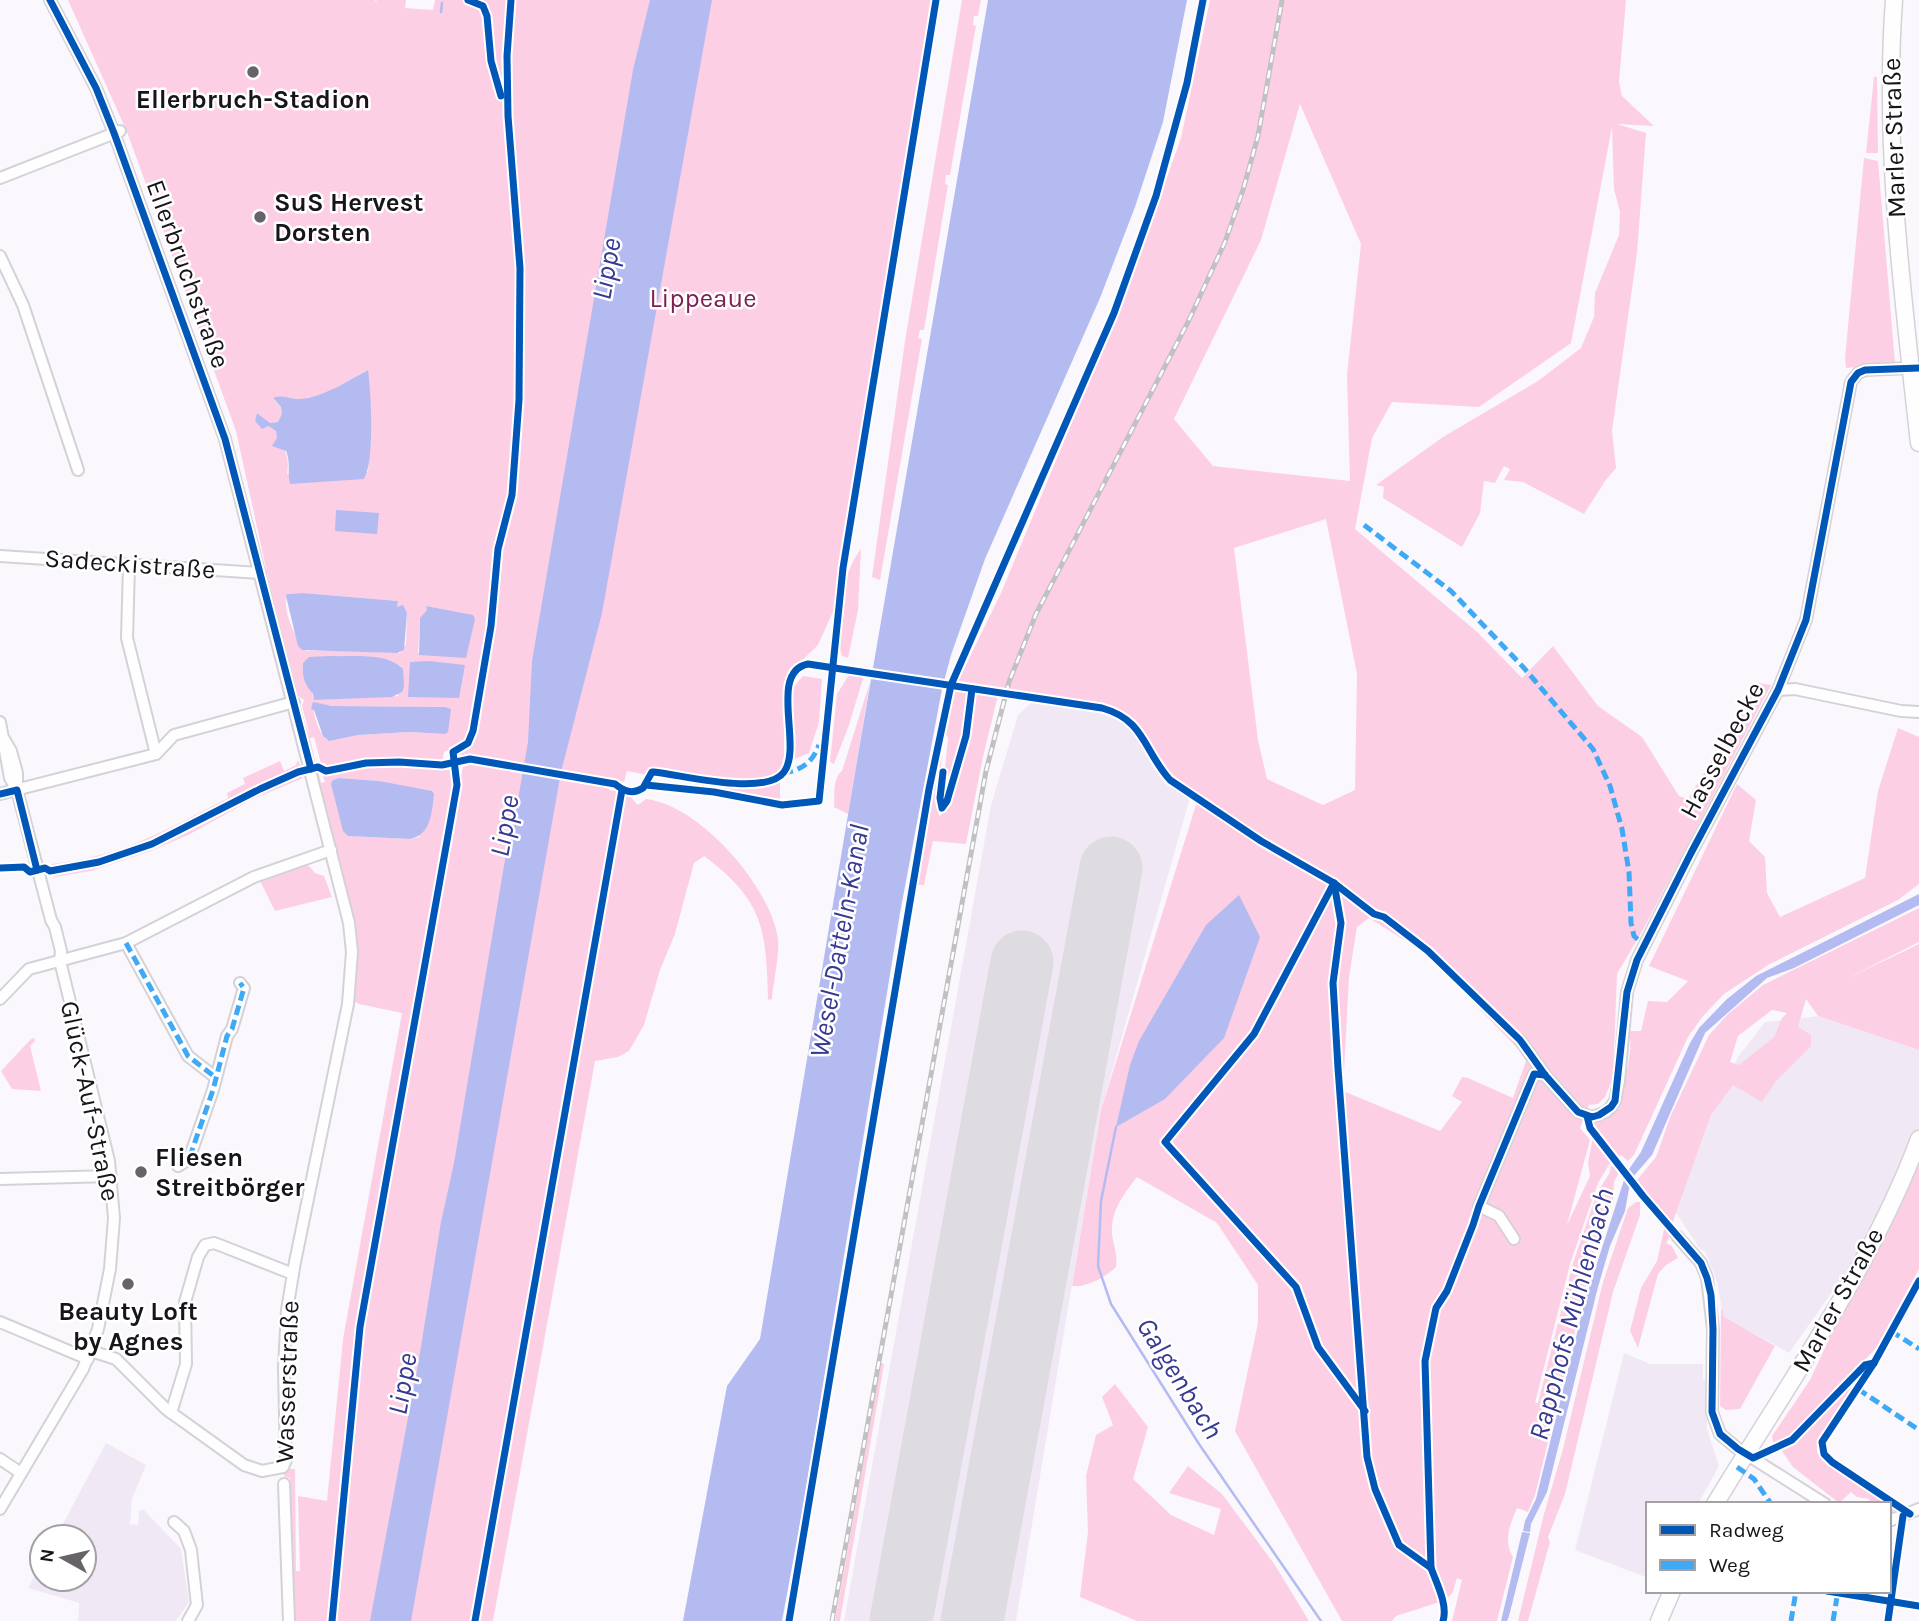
<svg xmlns="http://www.w3.org/2000/svg" width="1919" height="1621" font-family="Karla,sans-serif">
<style>
.built{fill:#f0e9f5}
.green{fill:#fdcfe5;fill-rule:evenodd}
.water{fill:#b4bbf1}
.lines{fill:none;stroke-linecap:round;stroke-linejoin:round}
.stream{stroke:#b4bbf1;stroke-width:2.5}
.runway{stroke:#dedce0;stroke-width:63}
.street-casing{stroke:#d5d2d7;stroke-width:14}
.primary-casing{stroke:#d5d2d7;stroke-width:19}
.street{stroke:#fefeff;stroke-width:10}
.primary{stroke:#fefeff;stroke-width:16}
.rail-casing{stroke:#c1c0c2;stroke-width:5}
.rail{stroke:#fff;stroke-width:2.5;stroke-dasharray:8;stroke-linecap:butt}
.quiet{stroke:#3fa9f5;stroke-width:5;stroke-dasharray:10 5;stroke-linecap:butt}
.cycleway-casing{stroke:#fff;stroke-width:11}
.cycleway{stroke:#0057b8;stroke-width:7}
.poi-dot{fill:#676469;stroke:#fff;stroke-width:2.5}
.labels{text-anchor:middle;dominant-baseline:central;stroke-width:5;stroke-linejoin:round;paint-order:stroke}
.poi-label{font-size:26px;font-weight:bold;fill:#18151a;stroke:#fff}
.street-label{font-size:26px;fill:#18151a;stroke:#fff}
.park-label{font-size:26px;fill:#7f2054;stroke:#fff}
.water-label{font-size:28px;font-style:italic;fill:#373a90;stroke:#fff}
</style>
<rect width="100%" height="100%" fill="#fbf8fd"/>
<g class="built">
<path d="M1033 701 1114 715 1133 730 1159 776 1190 798 1101 1110 1016 1621H844L991 805 1018 715Z"/>
<path d="M1818 1016 1919 1050V1139L1885 1217 1789 1353 1723 1316 1717 1282 1705 1251 1700 1249 1676 1213 1711 1115 1738 1057 1765 1022Z"/>
<path d="M1624 1353 1650 1364H1703V1379L1708 1383 1707 1429 1719 1466 1698 1504H1648V1578L1575 1550Z"/>
<path d="M106 1443 146 1465 132 1499 130 1524 138 1525 139 1511 143 1509 181 1549 189 1602 176 1621H78L79 1603 28 1588 42 1562V1579H84V1537H56Z"/>
</g>
<g class="green">
<path d="M68 0H375L377 4 376 0H406L405 8 433 10 435 0H937L909 155 836 605 818 645 786 676 784 688V756L780 772V799L754 796 627 771 624 782 610 779 609 790 627 793 638 805 646 799C700 805 771 887 778 939 780 951 773 985 772 999L768 1000C766 929 764 901 704 856L694 863 675 934 660 970 644 1025 629 1051 618 1057 595 1061 493 1621H294L290 1478 285 1477 284 1474 290 1469H295L296 1571H300L298 1496 327 1501 343 1339 402 1013 359 1004 352 1000 355 980 333 840 314 771 318 770 321 783 325 782 323 776C366 765 406 763 450 770L455 775 456 785 459 784 463 767 469 765 472 755H459L455 752 457 746 444 752 442 762C402 756 365 758 327 768L325 763 321 764 314 737 310 738 316 765 313 766 301 712 310 737 302 706 304 700 297 695 272 596 236 431 127 132ZM367 370 371 428 368 472 287 474C291 448 280 452 276 431L268 426 262 428 255 421 257 413 270 423 278 422 283 414 281 407 273 399C284 394 289 399 300 399 320 398 350 381 367 370ZM303 593 398 601 397 607 407 613 406 644 400 653 351 650 306 651C295 636 282 612 287 594ZM426 606 473 616 418 653 420 618 428 610ZM356 657 390 660 401 666 398 696 314 700C312 685 301 682 303 663ZM313 703 332 706 445 707V734L409 732 358 735 327 740C318 732 313 714 313 703ZM339 778 379 781 420 837 410 839 348 836 333 780Z"/>
<path d="M962 0H981L978 16H974L973 25 976 26 950 175H946L945 184 948 185 924 330H920L918 338 922 339 880 580 872 577 905 341Z"/>
<path d="M1210 0H1626L1619 82 1622 96 1654 126 1617 124 1646 133 1637 253 1612 431 1616 468 1605 481 1584 514 1523 482 1504 480 1510 469 1504 466 1495 483 1484 481 1480 513 1462 547 1383 498 1384 487 1376 485 1443 437 1538 381 1581 348 1594 317 1595 293 1619 235 1620 212 1614 189 1612 127 1571 343 1479 407 1392 402 1372 438 1355 529 1476 631 1522 678 1553 646 1598 706 1642 737 1679 796 1688 799 1759 683 1771 685 1644 928 1617 974 1613 1078 1605 1097 1598 1104 1589 1105 1580 1128 1590 1140 1567 1225 1590 1176 1588 1163 1593 1137 1610 1158V1163L1598 1183 1570 1264 1535 1403H1538L1573 1263 1597 1193 1609 1174 1613 1162 1620 1171 1614 1182 1613 1200 1595 1250 1535 1495 1528 1512 1517 1508C1510 1524 1503 1541 1513 1557L1497 1621H1452L1462 1580 1457 1578 1453 1592 1446 1600 1396 1616 1392 1621H1342L1235 1431 1258 1323V1285L1217 1223 1137 1177C1124 1194 1111 1210 1112 1233 1113 1245 1118 1254 1116 1267 1106 1277 1086 1288 1072 1286L1101 1110 1199 795 1163 767 1138 725 1129 717 1100 705 957 683 1001 593 1128 287 1181 138ZM1300 104 1361 244 1347 375 1350 481 1213 466 1174 419 1261 240ZM1326 519 1357 674 1355 790 1323 805 1267 779 1258 740 1234 548ZM1369 918 1425 953 1527 1058 1513 1098 1468 1078 1462 1077 1452 1096 1462 1102 1440 1131 1343 1091 1349 977 1357 927Z"/>
<path d="M1874 77H1877L1878 153H1866Z"/>
<path d="M1864 158 1878 161 1895 363 1846 368 1845 358Z"/>
<path d="M861 549 858 610 848 658 842 656C833 627 842 572 861 549Z"/>
<path d="M850 673 864 675 849 725 834 764 830 762 837 694Z"/>
<path d="M803 676 822 679 819 722 809 753 790 761 791 690Z"/>
<path d="M870 682 848 814 834 807C835 795 832 779 842 771Z"/>
<path d="M953 688 970 692 963 736 945 801 942 800 948 738 944 732Z"/>
<path d="M976 692 998 695 983 757 966 844 933 841 924 885H917L941 744 943 743 937 805 939 816C960 807 967 715 976 692Z"/>
<path d="M1898 728 1919 737V884L1898 900 1768 965 1724 994 1703 1016 1688 1037 1634 1155 1628 1161 1621 1155 1617 1160 1594 1131V1122L1607 1119 1620 1107C1623 1084 1634 1052 1629 1031H1641L1648 1001 1667 1002 1688 981 1649 966 1737 784 1756 800 1749 841 1765 857 1767 893 1780 917 1865 878 1878 791Z"/>
<path d="M298 760 300 766 295 768V771C244 793 197 824 146 845 115 857 84 864 52 869V864C124 856 165 830 228 798L227 793 245 784 243 778 280 761 284 771 296 765Z"/>
<path d="M296 775H302L303 778 251 800 190 834 151 851 91 871 54 877V873C91 867 127 858 162 843 208 822 250 794 296 775Z"/>
<path d="M302 866H309L315 873 324 876 332 897 275 911 260 881Z"/>
<path d="M1919 908V942L1846 979 1919 944V1050L1818 1016 1806 999 1798 1027 1811 1035V1046L1776 1081 1762 1102 1733 1085 1711 1115 1671 1227 1637 1184V1180L1656 1157 1671 1115 1709 1035 1728 1014 1763 985ZM1772 1010 1787 1013 1782 1018 1774 1037 1739 1065 1730 1062 1738 1036Z"/>
<path d="M34 1038 35 1041 30 1046 41 1091 12 1089 1 1071 31 1039Z"/>
<path d="M1919 1163V1269L1877 1347 1793 1436 1779 1443 1773 1442 1772 1436 1810 1380 1830 1337 1898 1212Z"/>
<path d="M1636 1202H1640V1215L1613 1292 1565 1494 1548 1537 1550 1542 1528 1621H1518L1544 1514 1563 1449 1603 1282 1628 1208Z"/>
<path d="M1665 1225 1672 1234 1666 1243 1672 1246 1678 1258 1666 1265 1658 1274 1638 1348 1630 1331 1641 1288 1657 1261Z"/>
<path d="M1721 1309 1723 1310V1316L1775 1346 1740 1409 1726 1410 1720 1406Z"/>
<path d="M881 1363 884 1364 840 1621H835Z"/>
<path d="M1863 1369H1866L1828 1424 1817 1443V1452L1821 1458 1894 1506 1895 1511 1889 1513V1504H1869V1499L1857 1497 1851 1492 1839 1503 1793 1467 1782 1451 1783 1447 1797 1439Z"/>
<path d="M1115 1384 1148 1427 1133 1479 1171 1515 1214 1535 1221 1509 1169 1493 1188 1466 1222 1494 1275 1565 1309 1621H1137L1080 1597 1088 1532 1086 1476 1096 1435 1113 1425 1102 1397Z"/>
</g>
<g class="water">
<path d="M650 0H712L602 613 561 772 411 1621H370L419 1359 441 1222 454 1163 506 854 510 845 528 742 532 661 633 70Z"/>
<path d="M988 0H1187L1163 122 1135 207 1100 298 985 559 951 655 942 689 900 913 802 1513 782 1621H683L727 1386 760 1339 858 755Z"/>
<path d="M368 370C371 391 375 463 364 479L290 484C287 473 291 462 286 451L272 446 277 438 276 431 268 426 262 429 255 421 257 413 270 423 278 422 282 414 281 407 273 398C284 394 289 399 300 399 321 398 350 380 368 370Z"/>
<path d="M336 510 379 513 377 534 335 531Z"/>
<path d="M303 593 398 601 397 607 403 605 407 613 404 650 397 653 302 650 298 646 286 596 287 594Z"/>
<path d="M426 606 473 615 475 619 466 658 419 655 420 618 427 610Z"/>
<path d="M330 656C351 657 388 652 403 669L404 687 402 692 392 697 314 700 313 694C304 684 302 676 303 663L309 657Z"/>
<path d="M429 661 465 665 459 698 408 697 410 662Z"/>
<path d="M313 702 332 706 445 707 451 709 448 732 445 734 409 732 358 735 329 741 323 736 314 710 311 709Z"/>
<path d="M339 778 379 781 432 791 434 794C432 812 431 835 410 839L348 836 343 831 331 784 333 780Z"/>
<path d="M1919 894V905L1794 968 1767 978 1705 1033 1652 1155 1632 1178 1627 1172 1641 1152 1690 1043 1699 1028 1727 999 1756 976Z"/>
<path d="M1239 895 1260 937 1224 1038 1165 1099 1116 1127 1130 1065 1139 1041 1206 925Z"/>
<path d="M1625 1177 1630 1183 1625 1211 1610 1246 1598 1287 1547 1492 1531 1524 1530 1532 1523 1531 1525 1521 1536 1499 1586 1297Z"/>
<path d="M1522 1532 1530 1533 1509 1616 1507 1621H1501Z"/>
</g>
<g class="lines">
<g class="stream">
<path d="M441 12 442 3"/>
<path d="M1116 1127 1101 1201 1098 1266 1111 1304 1199 1444 1321 1621"/>
</g>
<g class="runway">
<path d="M901 1621 1022 962"/>
<path d="M972 1621 1111 868"/>
</g>
<defs>
<g id="street">
<path d="M50 0 96 88 114 133 225 439 349 923 352 952 348 1004 295 1262 287 1310 284 1368 286 1460 283 1467 262 1471 244 1465 166 1409 116 1359 91 1351"/>
<path d="M0 178 120 131"/>
<path d="M0 256 23 305 78 470"/>
<path d="M0 556 260 573"/>
<path d="M129 565 127 638 156 754"/>
<path d="M1778 690 1795 689 1901 711 1919 712"/>
<path d="M0 722 10 778 17 790"/>
<path d="M0 794 156 754 174 735 294 702"/>
<path d="M126 943 188 1056 215 1077"/>
<path d="M0 999 29 969 126 943 254 877 331 850"/>
<path d="M1520 1040 1545 1075 1578 1112 1592 1117 1606 1112 1611 1107 1615 1101 1619 1081 1627 992 1637 960 1691 853 1778 690 1806 620 1851 382 1858 373 1865 370 1911 368"/>
<path d="M178 1166 189 1159 213 1090 227 1036 232 1029 244 988 240 983"/>
<path d="M0 1179 111 1176"/>
<path d="M1677 1236 1701 1263 1707 1278 1713 1329 1712 1412 1720 1434 1738 1449 1825 1504"/>
<path d="M1514 1239 1499 1216 1479 1206 1534 1074 1545 1075"/>
<path d="M0 1322 88 1359"/>
<path d="M171 1413 186 1364 185 1302 198 1257 205 1245 214 1243 222 1246 293 1274"/>
<path d="M0 1459 21 1473"/>
<path d="M284 1484 289 1621"/>
<path d="M0 1509 83 1369 98 1329 110 1269 114 1218 109 1161 60 961 61 951 55 927 51 920 17 790V773L11 751 4 739"/>
<path d="M1889 1521 1919 1509"/>
<path d="M174 1522 184 1531 191 1550 193 1569 197 1605 188 1621"/>
</g>
<g id="primary">
<path d="M1894 0C1883 148 1903 296 1919 443"/>
<path d="M1715 1504C1787 1385 1870 1270 1919 1139"/>
<path d="M1659 1621 1672 1591"/>
</g>
</defs>
<use href="#street" class="street-casing"/>
<use href="#primary" class="primary-casing"/>
<use href="#street" class="street"/>
<use href="#primary" class="primary"/>
<defs>
<path id="rail" d="M832 1621 986 771 1009 682 1036 614 1188 322 1225 242 1243 190 1258 136 1282 0"/>
</defs>
<use href="#rail" class="rail-casing"/>
<use href="#rail" class="rail"/>
<g class="quiet">
<path d="M1364 525 1451 591 1524 668 1593 749 1610 786 1622 829 1629 872 1631 923 1634 936 1644 945"/>
<path d="M783 773C802 770 812 763 819 745"/>
<path d="M126 943 188 1056 215 1077"/>
<path d="M178 1166 189 1159 213 1090 227 1036 232 1029 244 988 240 983"/>
<path d="M1891 1331 1919 1349"/>
<path d="M1858 1389 1919 1430"/>
<path d="M1737 1467 1754 1479 1771 1504"/>
<path d="M1791 1621 1796 1591"/>
<path d="M1833 1621 1838 1591"/>
</g>
<defs>
<g id="cycleway">
<path d="M50 0 96 88 114 133 225 439 311 769"/>
<path d="M468 0 483 6 487 16 491 61 501 96"/>
<path d="M943 772 940 798 942 808 947 801 966 736 972 689"/>
<path d="M646 785 714 792 782 805 819 801 843 568 936 0"/>
<path d="M0 794 17 790 37 870"/>
<path d="M0 868 24 867 30 872 45 868 50 871 99 862 152 844 260 789 298 772 318 767 326 771 366 763 399 762 442 765 470 759 615 784C624 791 632 795 643 788L652 772H654C683 775 766 797 784 772 803 747 768 672 808 664L1102 708C1145 720 1143 750 1170 780L1261 841 1334 883 1374 914 1384 917 1428 951 1520 1040 1545 1075 1578 1112 1592 1117 1599 1115 1611 1107 1615 1101 1627 992 1637 960 1691 853 1778 690 1806 620 1851 382 1858 373 1865 370 1919 368"/>
<path d="M1334 883 1341 923 1333 983 1338 1068 1367 1457 1375 1489 1399 1545 1431 1568"/>
<path d="M1334 883 1254 1034 1165 1142 1296 1287 1318 1347 1365 1411"/>
<path d="M1587 1116 1590 1128 1643 1196 1701 1263 1707 1278 1711 1295 1713 1329 1712 1412 1720 1434 1738 1449 1753 1458 1792 1440 1865 1365 1874 1363"/>
<path d="M1910 1514 1832 1462 1824 1454 1822 1442 1874 1363 1919 1281"/>
<path d="M1827 1591 1919 1606"/>
<path d="M332 1621 360 1327 457 785 453 752 468 743 473 731 491 626 498 549 512 495 519 400 520 268 508 116 507 56 511 0"/>
<path d="M475 1621 622 790"/>
<path d="M789 1621 929 789 951 685 1114 313 1156 196 1187 83 1203 0"/>
<path d="M1443 1621C1448 1605 1437 1584 1431 1568L1425 1361 1436 1308 1447 1291 1473 1225 1479 1206 1534 1074 1545 1075"/>
<path d="M1888 1621 1903 1516"/>
</g>
</defs>
<use href="#cycleway" class="cycleway-casing"/>
<use href="#cycleway" class="cycleway"/>
</g>
<g class="poi-dot">
<circle cx="253" cy="72" r="7"/>
<circle cx="260" cy="217" r="7"/>
<circle cx="141" cy="1172" r="7"/>
<circle cx="128" cy="1284" r="7"/>
</g>
<g class="labels">
<g class="poi-label">
<text x="253" y="99">Ellerbruch-Stadion</text>
<text x="274" y="202" text-anchor="start">SuS Hervest<tspan x="274" dy="30">Dorsten</tspan></text>
<text x="155" y="1157" text-anchor="start">Fliesen<tspan x="155" dy="30">Streitbörger</tspan></text>
<text x="128" y="1311">Beauty Loft<tspan x="128" dy="30">by Agnes</tspan></text>
</g>
<g class="street-label">
<text transform="translate(1894 138) rotate(-92)">Marler Straße</text>
<text transform="translate(188 274) rotate(70)">Ellerbruchstraße</text>
<text transform="translate(130 564) rotate(4)">Sadeckistraße</text>
<text transform="translate(1722 750) rotate(-62)">Hasselbecke</text>
<text transform="translate(90 1101) rotate(78)">Glück-Auf-Straße</text>
<text transform="translate(1838 1300) rotate(-61)">Marler Straße</text>
<text transform="translate(287 1382) rotate(-88)">Wasserstraße</text>
</g>
<g class="park-label">
<text x="703" y="298">Lippeaue</text>
</g>
<g class="water-label">
<text transform="translate(606 269) rotate(-80)">Lippe</text>
<text transform="translate(504 826) rotate(-80)">Lippe</text>
<text transform="translate(839 941) rotate(-80)">Wesel-Datteln-Kanal</text>
<text transform="translate(1571 1314) rotate(-75)">Rapphofs Mühlenbach</text>
<text transform="translate(1180 1378) rotate(58)">Galgenbach</text>
<text transform="translate(402 1384) rotate(-80)">Lippe</text>
</g>
</g>
<rect x="1646" y="1502" width="245" height="91" fill="#ffffff" stroke="#a3a1a3" stroke-width="2"/>
<rect x="1660" y="1525" width="35" height="10" fill="#0057b8" stroke="#a3a1a3" stroke-width="2"/>
<text x="1709" y="1537" font-size="21" fill="#18151a">Radweg</text>
<rect x="1660" y="1560" width="35" height="10" fill="#3fa9f5" stroke="#a3a1a3" stroke-width="2"/>
<text x="1709" y="1572" font-size="21" fill="#18151a">Weg</text>
<g transform="translate(63 1558) rotate(278)"><circle r="33" fill="#ffffff" stroke="#a3a1a3" stroke-width="2"/>
<path d="M0-5L12 26L0 18L-12 26Z" fill="#676469"/>
<text y="-10" font-size="19" font-weight="bold" text-anchor="middle" fill="#18151a">N</text>
</g>
</svg>
